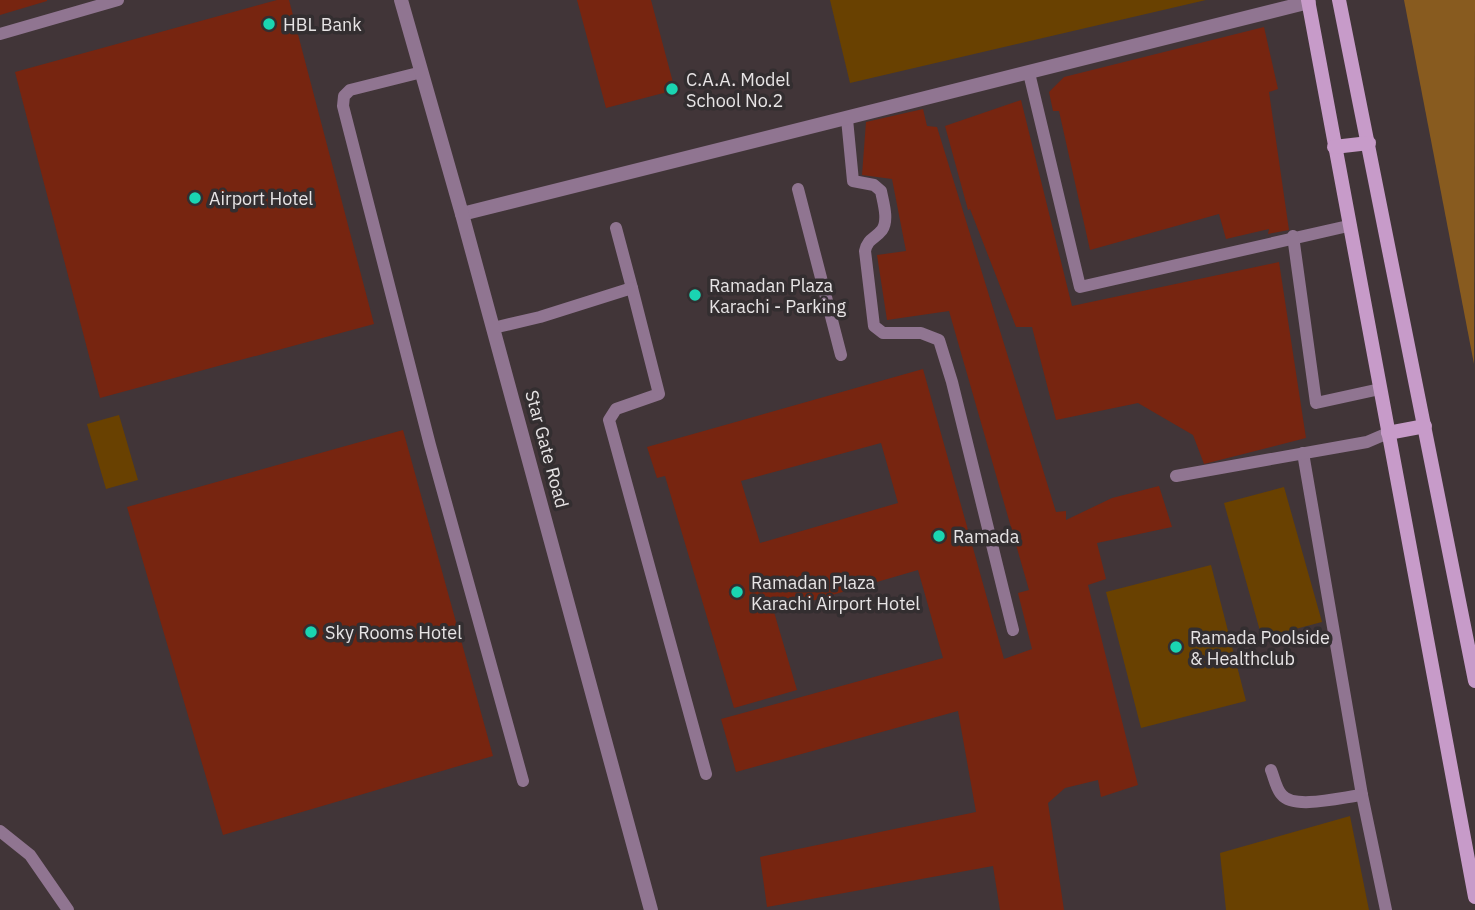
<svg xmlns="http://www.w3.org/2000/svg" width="1475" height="910" font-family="'IBM Plex Sans',sans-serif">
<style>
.built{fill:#413538}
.green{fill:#694101}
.forest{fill:#885b1f}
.building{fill:#772510;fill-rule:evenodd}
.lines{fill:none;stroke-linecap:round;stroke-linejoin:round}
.service{stroke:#907591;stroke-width:12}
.minor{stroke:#907591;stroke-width:14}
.tertiary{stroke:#907591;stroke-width:14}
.secondary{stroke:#c79bc9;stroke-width:14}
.poi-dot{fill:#1ad5b2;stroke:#332e30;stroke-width:2.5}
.labels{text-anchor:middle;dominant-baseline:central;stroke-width:7;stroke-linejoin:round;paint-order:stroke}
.poi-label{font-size:18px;fill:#e7e4e5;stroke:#332e30;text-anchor:start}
.street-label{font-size:18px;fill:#e7e4e5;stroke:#332e30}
</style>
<rect width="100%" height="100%" fill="#332e30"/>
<rect class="built" x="0" y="0" width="1475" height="910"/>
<g class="green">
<path d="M830 0H1206L850 83Z"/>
<path d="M119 415 138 480 106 489 87 424Z"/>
<path d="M1284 487 1322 622 1262 638 1224 503Z"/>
<path d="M1211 565 1246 701 1141 728 1106 592Z"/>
<path d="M1350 816 1369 910H1226L1220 853Z"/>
</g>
<path class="forest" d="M1404 0H1475L1474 364Z"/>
<g class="building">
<path d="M0 0H47V1L0 15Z"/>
<path d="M277 0H289L374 324 100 398 15 72Z"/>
<path d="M577 0H651L675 90 606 108Z"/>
<path d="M1264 27 1278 89 1269 92 1289 230 1268 234 1269 229 1226 239 1219 214 1090 250 1059 111H1053L1049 92 1064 77Z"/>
<path d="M1021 100 1072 306 1279 262 1306 438 1204 464 1193 435 1138 403 1056 420 1032 327H1016L970 209 968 210 945 126Z"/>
<path d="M923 109 927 126 937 127 1056 512 1066 511V520L1112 498 1159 486 1172 527 1097 543 1106 579 1088 585 1138 785 1101 797 1098 780 1065 788 1048 803 1064 910H1000L993 866 767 907 760 857 976 812 958 711 736 772 721 719 943 658 918 570 774 612 797 690 734 708 665 476 657 478 647 447 923 369 1004 659 1032 649 1018 593 1029 590 949 311 887 320 877 255 906 251 892 179 862 175 866 122ZM881 443 898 503 760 543 741 481Z"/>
<path d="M403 430 493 756 223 835 127 507Z"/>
</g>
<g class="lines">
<g class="service">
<path d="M0 34 118 0"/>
<path d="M422 72 350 90 344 96 343 106 430 445 523 781"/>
<path d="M1029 73 1080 287 1348 226"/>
<path d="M847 119 853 181 874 185 881 191C883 202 889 220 882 230 875 239 868 238 865 251L874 326 883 333H921L939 340 952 382 1013 630"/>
<path d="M798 189 841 355"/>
<path d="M616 228 632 288"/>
<path d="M1293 236 1316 403 1380 389"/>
<path d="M493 328 540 317 632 288 659 394 616 409 609 420 706 774"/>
<path d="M1303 453 1362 795 1386 910"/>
<path d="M1176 476 1367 442 1388 433"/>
<path d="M1271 770C1274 777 1276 789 1282 795 1294 810 1343 797 1362 795"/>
<path d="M0 831 30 855 68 910"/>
</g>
<path class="minor" d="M462 214 1309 2"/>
<path class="tertiary" d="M401 0 462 214 651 910"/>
<g class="secondary">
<path d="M1308 0 1475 897"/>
<path d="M1339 0 1475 681"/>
<path d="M1334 147 1369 143"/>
<path d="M1388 433 1425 426"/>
</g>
</g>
<g class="poi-dot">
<circle cx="269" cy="24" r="7"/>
<circle cx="672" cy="89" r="7"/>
<circle cx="195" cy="198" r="7"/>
<circle cx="695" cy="295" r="7"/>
<circle cx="939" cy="536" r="7"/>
<circle cx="737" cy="592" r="7"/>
<circle cx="311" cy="632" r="7"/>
<circle cx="1176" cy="647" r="7"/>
</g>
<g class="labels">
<g class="poi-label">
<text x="283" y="24">HBL Bank</text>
<text x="686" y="79">C.A.A. Model<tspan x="686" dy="21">School No.2</tspan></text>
<text x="209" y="198">Airport Hotel</text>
<text x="709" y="285">Ramadan Plaza<tspan x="709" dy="21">Karachi - Parking</tspan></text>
<text x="953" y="536">Ramada</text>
<text x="751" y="582">Ramadan Plaza<tspan x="751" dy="21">Karachi Airport Hotel</tspan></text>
<text x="325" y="632">Sky Rooms Hotel</text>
<text x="1190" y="637">Ramada Poolside<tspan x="1190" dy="21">&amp; Healthclub</tspan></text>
</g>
<g class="street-label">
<text transform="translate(547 449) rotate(75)">Star Gate Road</text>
</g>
</g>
</svg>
